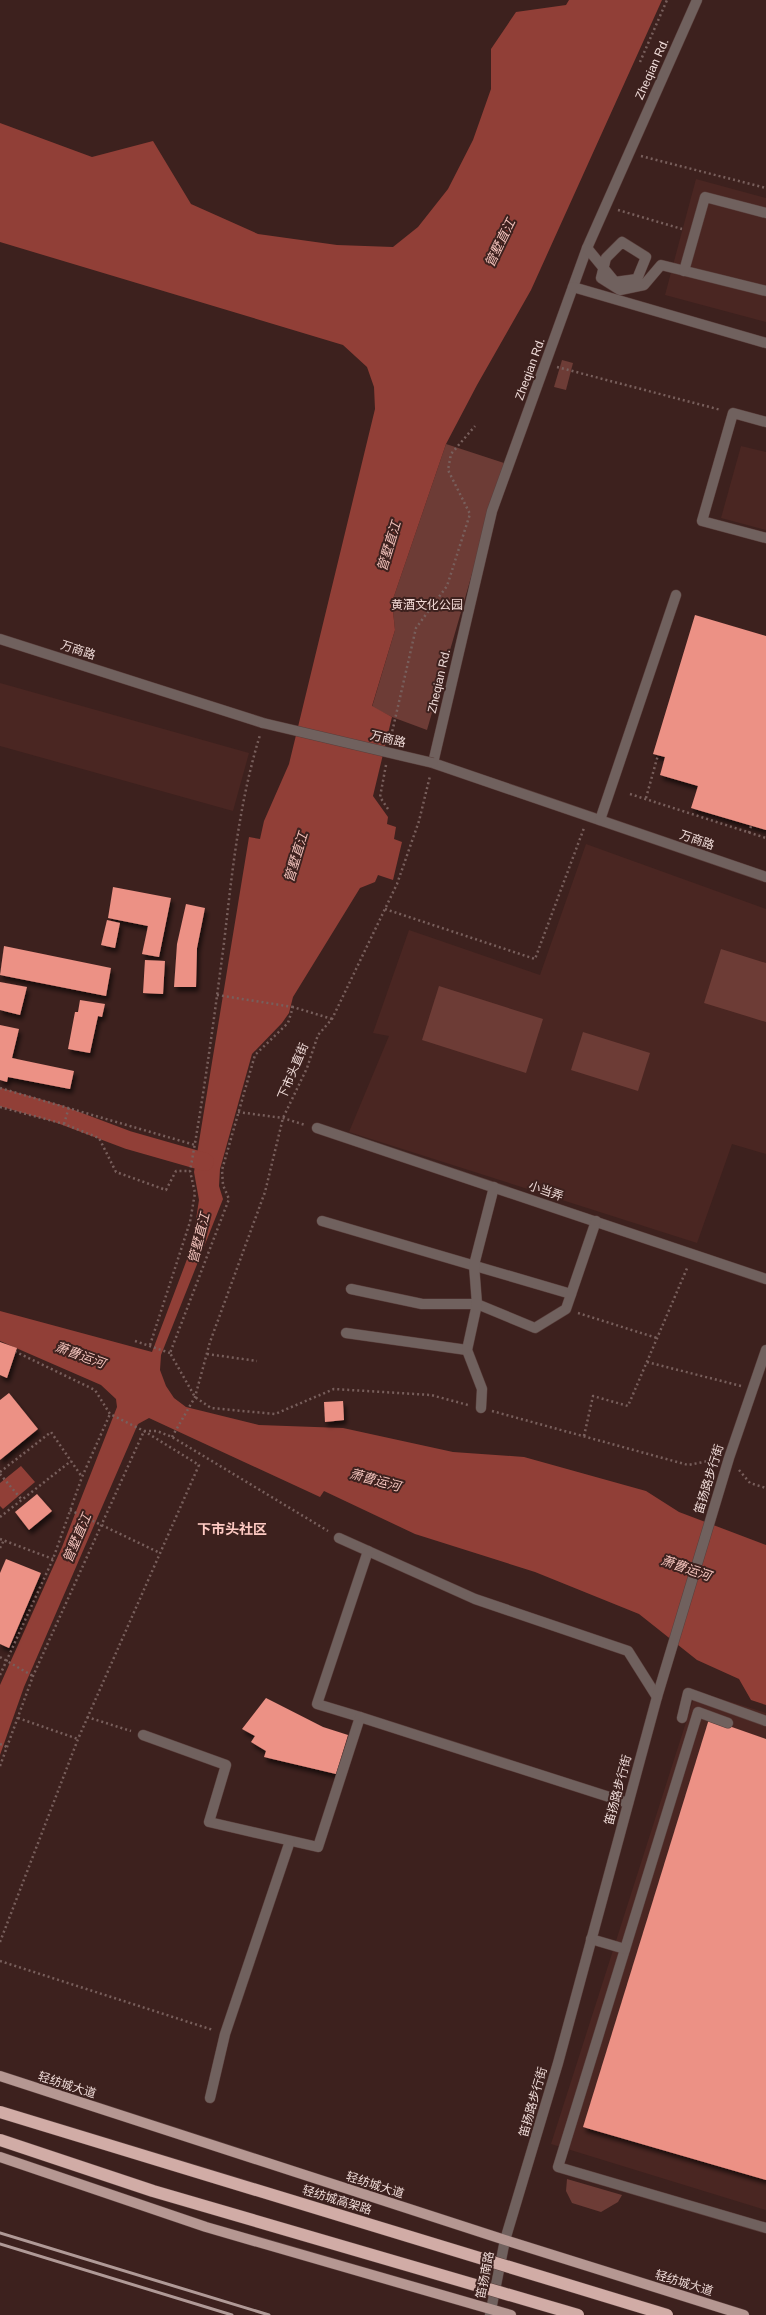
<svg xmlns="http://www.w3.org/2000/svg" width="766" height="2315" font-family="Helvetica,'Noto Sans SC',sans-serif">
<style>
.built{fill:#4a2622}
.green{fill:#6d3c36}
.water{fill:#913f37}
.lines{fill:none;stroke-linecap:round;stroke-linejoin:round}
.canal{stroke:#913f37;stroke-width:18}
.building{fill:#ec9185;filter:url(#shadow)}
.minor-casing{stroke:#5a3f3c;stroke-width:11}
.major-casing{stroke:#5a3f3c;stroke-width:11}
.path{stroke:#785f5c;stroke-width:2.5;stroke-dasharray:2 3;stroke-linecap:butt}
.minor{stroke:#70615e;stroke-width:10}
.major{stroke:#b59792;stroke-width:10}
.rail{stroke:#b09a97;stroke-width:3}
.minor-bridge-casing{stroke:#5a3f3c;stroke-width:11;stroke-linecap:butt}
.highway-bridge-casing{stroke:#5a3f3c;stroke-width:13;stroke-linecap:butt}
.minor-bridge{stroke:#70615e;stroke-width:10}
.highway-bridge{stroke:#d1aca6;stroke-width:12}
.labels{text-anchor:middle;dominant-baseline:central;stroke-width:4;stroke-linejoin:round;paint-order:stroke}
.street-label{font-size:12px;fill:#f0dcd9;stroke:#3d211e}
.park-label{font-size:12px;fill:#f4dbd7;stroke:#3d211e}
.water-label{font-size:13px;font-style:italic;fill:#f3c3bc;stroke:#3d211e}
.quarter-label{font-size:14px;font-weight:bold;fill:#ffcbc4;stroke:#3d211e}
</style>
<defs>
<filter id="shadow"><feDropShadow dx="2.5" dy="4.5" stdDeviation="2" flood-color="#0009"/></filter>
</defs>
<rect width="100%" height="100%" fill="#3d211e"/>
<g class="built">
<path d="M696 179 766 198V322L665 295Z"/>
<path d="M741 446 766 452V530L721 518Z"/>
<path d="M0 683 249 753 233 811 0 746Z"/>
<path d="M586 844 766 909V1154L732 1144 697 1243 349 1132 389 1036 373 1033 409 930 540 975Z"/>
<path d="M696 1691 766 1713V2210L551 2144Z"/>
</g>
<g class="green">
<path d="M562 360 573 363 566 390 554 387Z"/>
<path d="M446 444 504 463 427 730 392 717 372 707 395 630 392 602Z"/>
<path d="M721 949 766 963V1022L704 1003Z"/>
<path d="M439 986 543 1019 526 1073 422 1040Z"/>
<path d="M583 1032 650 1053 638 1091 571 1070Z"/>
<path d="M567 2179 622 2195 618 2202 601 2212 572 2203 566 2191Z"/>
</g>
<g class="water">
<path d="M569 0H662L531 290 477 385 446 444 392 602 395 630 372 706 392 717 373 796 388 817 387 824 396 827 394 839 402 842 393 880 378 875 375 882 360 888 293 997 289 1013 282 1023 252 1054 220 1169 219 1186 223 1199 161 1355 160 1370 166 1386 174 1398 186 1407 259 1425 343 1428 453 1452 524 1457 646 1491 679 1512 766 1545V1705L751 1700 739 1679 697 1660 639 1614 535 1572 415 1534 324 1491 320 1497 149 1418 138 1424 24 1687 0 1755V1685L62 1547 117 1407 116 1399 101 1385 0 1341V1311L152 1352 192 1246 199 1200 194 1172 249 837 260 839 264 821 289 764 375 409 374 387 367 367 343 345 0 242V123L92 157 153 141 191 204 258 234 337 245 393 247 418 227 448 189 473 140 491 89V49L516 12 566 5Z"/>
<path d="M21 1466 35 1482 3 1509 0 1506V1483Z"/>
</g>
<g class="lines">
<path class="canal" d="M0 1097 59 1114 128 1140 205 1162"/>
</g>
<g class="building">
<path d="M695 615 766 636V830L691 808 698 786 660 775 665 757 653 754Z"/>
<path d="M113 887 171 898 159 957 142 954 148 926 108 918Z"/>
<path d="M186 904 205 908 197 948 196 987H174L177 944Z"/>
<path d="M107 920 120 923 115 948 101 945Z"/>
<path d="M4 946 111 968 106 996 0 975Z"/>
<path d="M145 960 165 961 163 994 143 993Z"/>
<path d="M0 982 27 987 20 1015 0 1010Z"/>
<path d="M80 1000 105 1004 102 1017 98 1016 90 1053 68 1049 75 1012H78Z"/>
<path d="M0 1025 19 1029 12 1058 74 1071 70 1089 8 1077 7 1082 0 1080Z"/>
<path d="M0 1342 17 1348 7 1378 0 1375Z"/>
<path d="M9 1393 38 1429 0 1460V1400Z"/>
<path d="M343 1401 344 1420 325 1422 324 1402Z"/>
<path d="M37 1494 52 1511 29 1530 15 1512Z"/>
<path d="M6 1559 41 1573 9 1648 0 1644V1573Z"/>
<path d="M266 1698 323 1727 348 1735 336 1774 264 1757 266 1751 251 1742 255 1736 242 1729Z"/>
<path d="M709 1719 766 1739V2180L583 2127Z"/>
</g>
<g class="lines">
<defs>
<g id="minor">
<path d="M697 0 587 248 492 511 433 763 766 877"/>
<path d="M587 248 615 282 637 279 646 257 622 242 606 258 601 278 620 290 644 285 661 265 766 291"/>
<path d="M684 271 705 197 766 213"/>
<path d="M573 287 766 343"/>
<path d="M766 422 733 413 702 521 766 538"/>
<path d="M0 639 263 723"/>
<path d="M600 820 676 595"/>
<path d="M317 1128 766 1279"/>
<path d="M322 1221 571 1294"/>
<path d="M351 1289 422 1304H477L535 1328 566 1309 596 1221"/>
<path d="M346 1333 467 1350"/>
<path d="M481 1408 482 1389 467 1350 477 1304 474 1265 494 1187"/>
<path d="M339 1538 475 1599 628 1651 657 1697"/>
<path d="M360 1717 317 1704 368 1551"/>
<path d="M682 1718 688 1693 766 1721"/>
<path d="M728 1723 698 1712 558 2167 766 2228"/>
<path d="M143 1735 226 1765 209 1822 318 1847 360 1717 628 1803"/>
<path d="M591 1939 625 1949"/>
<path d="M210 2098 225 2034 290 1841"/>
<path d="M490 2315 505 2240 558 2063 657 1697 729 1458 766 1350"/>
</g>
<g id="major">
<path d="M0 2076 505 2240 744 2315"/>
<path d="M0 2157 206 2227 511 2315"/>
</g>
</defs>
<use href="#minor" class="minor-casing"/>
<use href="#major" class="major-casing"/>
<g class="path">
<path d="M640 62 667 0"/>
<path d="M641 156 766 188"/>
<path d="M618 210 682 229"/>
<path d="M557 367 721 410"/>
<path d="M390 741 416 628 447 586 470 514 448 470 451 454 475 426"/>
<path d="M386 765 380 797 388 809"/>
<path d="M630 794 766 838"/>
<path d="M646 798 658 755"/>
<path d="M749 833 751 826"/>
<path d="M385 909 535 959 584 828"/>
<path d="M217 995 293 1007"/>
<path d="M332 1019 293 1007 288 1023 255 1055 222 1170 223 1185 229 1199 170 1353 195 1397 211 1408 275 1414 334 1389 431 1395 468 1405"/>
<path d="M0 1088 195 1145"/>
<path d="M0 1107 64 1124 99 1138 116 1172 166 1190 176 1171H190"/>
<path d="M238 1112 283 1118 305 1125"/>
<path d="M64 1124 69 1107"/>
<path d="M578 1313 657 1338"/>
<path d="M135 1341 170 1353"/>
<path d="M150 1345 190 1222 195 1193 190 1171C204 1095 214 1019 224 943 232 873 239 803 260 735"/>
<path d="M207 1354 257 1361"/>
<path d="M647 1362 741 1386"/>
<path d="M492 1411 688 1465 714 1460"/>
<path d="M144 1431H157L172 1437 328 1531"/>
<path d="M584 1436 593 1396 628 1406 688 1266"/>
<path d="M172 1437 195 1397 210 1342 265 1192 283 1118 307 1068 318 1035 332 1019 397 884 419 821 430 776"/>
<path d="M739 1470 750 1483 766 1488"/>
<path d="M0 1472 51 1432 82 1477"/>
<path d="M0 1474 22 1500"/>
<path d="M70 1510 160 1553"/>
<path d="M0 1517 71 1461"/>
<path d="M0 1539 53 1559"/>
<path d="M0 1548 4 1540"/>
<path d="M0 1657 33 1676"/>
<path d="M0 1675 53 1559 82 1477 110 1414"/>
<path d="M87 1717 131 1731"/>
<path d="M18 1718 78 1739"/>
<path d="M0 1744 7 1747"/>
<path d="M0 1766 33 1676 144 1431"/>
<path d="M0 1942 78 1739 199 1465 144 1431 110 1414 95 1390 16 1352"/>
<path d="M0 1961 213 2030"/>
</g>
<use href="#minor" class="minor"/>
<use href="#major" class="major"/>
<g class="rail">
<path d="M0 2233 269 2315"/>
<path d="M0 2244 232 2315"/>
</g>
<defs>
<path id="minor-bridge" d="M263 723 433 763"/>
<g id="highway-bridge">
<path d="M0 2112 667 2315"/>
<path d="M0 2140 153 2191 578 2315"/>
</g>
</defs>
<use href="#minor-bridge" class="minor-bridge-casing"/>
<use href="#highway-bridge" class="highway-bridge-casing"/>
<use href="#minor-bridge" class="minor-bridge"/>
<use href="#highway-bridge" class="highway-bridge"/>
</g>
<g class="labels">
<g class="street-label">
<text transform="translate(652 69) rotate(-66)">Zheqian Rd.</text>
<text transform="translate(530 369) rotate(-70)">Zheqian Rd.</text>
<text transform="translate(78 650) rotate(18)">万商路</text>
<text transform="translate(439 681) rotate(-77)">Zheqian Rd.</text>
<text transform="translate(388 739) rotate(13)">万商路</text>
<text transform="translate(697 840) rotate(19)">万商路</text>
<text transform="translate(293 1071) rotate(-67)">下市头直街</text>
<text transform="translate(546 1191) rotate(19)">小当弄</text>
<text transform="translate(709 1479) rotate(-73)">笛扬路步行街</text>
<text transform="translate(618 1790) rotate(-75)">笛扬路步行街</text>
<text transform="translate(67 2085) rotate(18)">轻纺城大道</text>
<text transform="translate(533 2102) rotate(-74)">笛扬路步行街</text>
<text transform="translate(375 2185) rotate(18)">轻纺城大道</text>
<text transform="translate(337 2200) rotate(17)">轻纺城高架路</text>
<text transform="translate(485 2275) rotate(-79)">笛扬南路</text>
<text transform="translate(684 2283) rotate(17)">轻纺城大道</text>
</g>
<g class="park-label">
<text x="427" y="605">黄酒文化公园</text>
</g>
<g class="water-label">
<text transform="translate(500 243) rotate(-64)">管墅直江</text>
<text transform="translate(389 546) rotate(-73)">管墅直江</text>
<text transform="translate(296 857) rotate(-73)">管墅直江</text>
<text transform="translate(199 1238) rotate(-76)">管墅直江</text>
<text transform="translate(80 1355) rotate(20)">萧曹运河</text>
<text transform="translate(375 1480) rotate(15)">萧曹运河</text>
<text transform="translate(77 1538) rotate(-67)">管墅直江</text>
<text transform="translate(686 1568) rotate(19)">萧曹运河</text>
</g>
<g class="quarter-label">
<text x="232" y="1529">下市头社区</text>
</g>
</g>
</svg>
